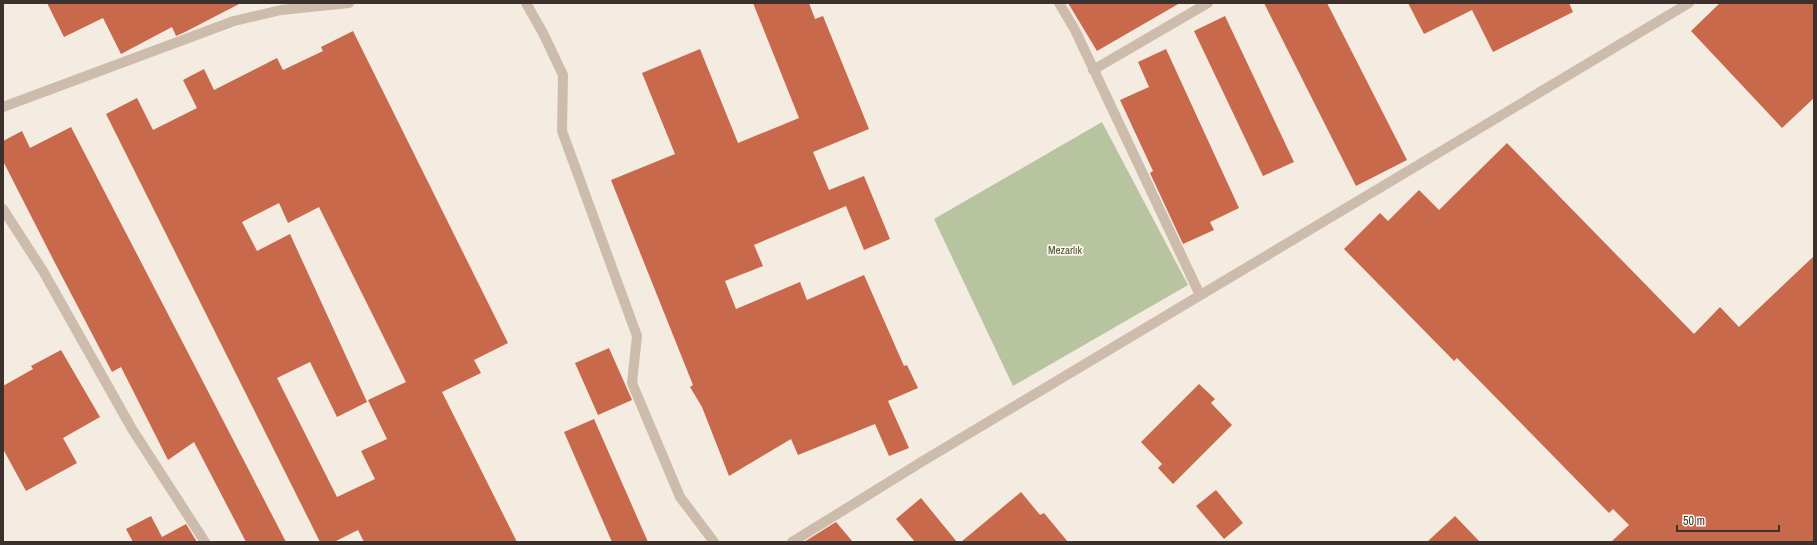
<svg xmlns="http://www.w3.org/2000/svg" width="1817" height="545" font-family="'Archivo Narrow',sans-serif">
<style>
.green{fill:#b8c4a0}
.building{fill:#c8694b;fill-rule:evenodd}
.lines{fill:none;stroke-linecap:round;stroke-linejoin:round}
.minor{stroke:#cdbbac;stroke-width:10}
.tertiary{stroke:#cdbbac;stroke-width:10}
.labels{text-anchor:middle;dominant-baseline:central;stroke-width:3.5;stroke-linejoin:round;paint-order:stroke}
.park-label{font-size:11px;fill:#4a5a2e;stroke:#fbf5ee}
</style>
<rect width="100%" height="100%" fill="#f4ebe1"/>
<path class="green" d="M1102 122 1188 285 1013 386 934 219Z"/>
<g class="building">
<path d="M47 3H241L185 32 176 36 172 27 121 54 103 18 64 37Z"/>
<path d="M753 3H809L815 19 823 16 869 129 813 152 829 190 864 176 890 239 864 250 846 206 754 245 763 266 725 281 736 309 800 282 807 300 864 275 904 366 907 365 918 388 888 401 909 448 889 456 875 424 798 455 791 439 729 476 702 407 690 387 693 385 611 180 675 154 642 73 700 49 738 143 799 118Z"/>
<path d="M1068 3H1180L1097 51Z"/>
<path d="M1264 3H1327L1407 160 1356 186Z"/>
<path d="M1408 3H1569L1573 12 1493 52 1472 10 1424 34Z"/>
<path d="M1720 3H1814V98L1782 128 1691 31Z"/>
<path d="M1225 16 1294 162 1263 176 1194 31Z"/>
<path d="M353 31 508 343 474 360 481 373 442 392 517 542H364L358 530 334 542H320L106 114 137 98 153 130 197 108 183 80 204 69 214 90 277 58 283 70 323 51 321 47ZM279 203 288 223 319 207 406 382 368 400 387 439 361 451 375 479 337 497 277 378 310 362 337 417 367 402 290 234 257 251 242 222Z"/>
<path d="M1166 49 1239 208 1210 222 1214 230 1183 244 1150 173 1153 171 1120 100 1149 87 1138 62Z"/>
<path d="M71 127 184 345 286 542H246L194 442 168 460 121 367 112 372 55 263 3 161V141L22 131 30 148Z"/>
<path d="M1507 143 1694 334 1720 307 1739 327 1814 256V542H1611L1629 525 1613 509 1609 513 1457 358 1454 361 1344 249 1380 213 1388 221 1419 190 1439 210Z"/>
<path d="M609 348 632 400 598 415 575 363Z"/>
<path d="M61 350 100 417 63 438 77 463 26 491 3 449V386L33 369 31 366Z"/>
<path d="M1199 384 1215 399 1211 403 1232 425 1173 484 1158 468 1162 464 1141 442Z"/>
<path d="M594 419 648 542H612L564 432Z"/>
<path d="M1216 490 1243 523 1224 539 1196 506Z"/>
<path d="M1021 492 1040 515 1044 513 1068 542H961Z"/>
<path d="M921 498 957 542H915L896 519Z"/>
<path d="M151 516 162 537 186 524 197 542H133L126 529Z"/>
<path d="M1455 516 1480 542H1427Z"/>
<path d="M836 522 853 542H804Z"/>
</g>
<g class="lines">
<g class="minor">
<path d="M526 3 543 33 563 75 562 131 637 336 632 383 680 497 714 542"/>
<path d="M1059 3 1075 30 1200 295"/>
<path d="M1093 70 1208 3"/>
<path d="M3 107 234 21 281 10 349 3"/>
<path d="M3 209 43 271 132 429 205 542"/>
</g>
<path class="tertiary" d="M792 542 923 461 1689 3"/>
</g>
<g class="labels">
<g class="park-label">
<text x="1065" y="250">Mezarlık</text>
</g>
</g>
<rect width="1817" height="545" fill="none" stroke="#3b302b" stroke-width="8"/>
<path d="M1677 525v6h102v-6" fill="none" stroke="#3b302b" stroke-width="2"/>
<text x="1683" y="525" font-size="12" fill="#3b302b" stroke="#fbf5ee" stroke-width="3" paint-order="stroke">50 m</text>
</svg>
